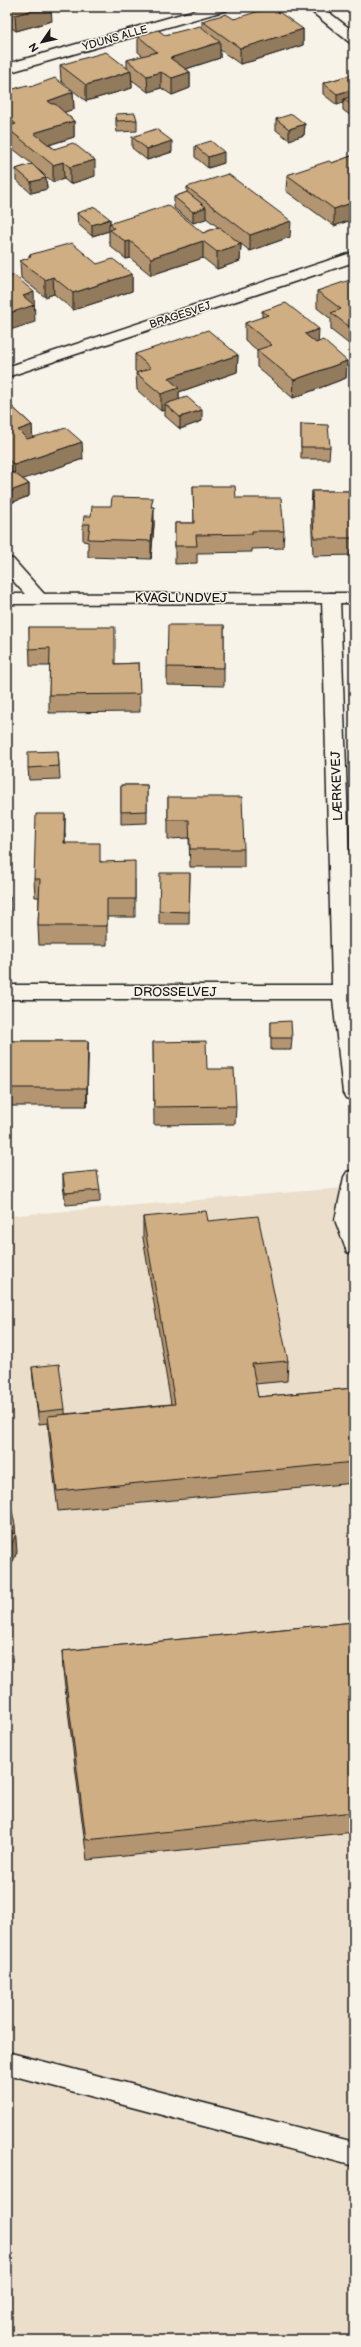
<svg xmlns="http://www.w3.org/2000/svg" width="361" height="2347" font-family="'Balsamiq Sans',sans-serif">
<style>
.built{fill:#ebdeca}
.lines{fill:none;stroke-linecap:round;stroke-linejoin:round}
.lane-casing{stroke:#1c1c1c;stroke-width:3}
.street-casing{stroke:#1c1c1c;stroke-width:3}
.secondary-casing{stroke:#1c1c1c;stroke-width:3}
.lane{fill:#f7f3e8;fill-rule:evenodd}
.street{fill:#f7f3e8;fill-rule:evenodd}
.secondary{fill:#f7f3e8;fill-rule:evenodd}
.wall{fill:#b39671;stroke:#1c1c1c}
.shaded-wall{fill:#927a5c;stroke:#1c1c1c}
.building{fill:#d0ae83;stroke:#1c1c1c}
.labels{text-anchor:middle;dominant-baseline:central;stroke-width:3;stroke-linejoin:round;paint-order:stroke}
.far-street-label{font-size:11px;fill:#1c1c1c;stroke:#f7f3e8}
.street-label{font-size:13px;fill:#1c1c1c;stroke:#f7f3e8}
</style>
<rect width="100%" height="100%" fill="#f7f3e8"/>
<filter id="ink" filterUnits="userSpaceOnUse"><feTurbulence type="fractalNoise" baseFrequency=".025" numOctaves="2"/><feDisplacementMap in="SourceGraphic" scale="8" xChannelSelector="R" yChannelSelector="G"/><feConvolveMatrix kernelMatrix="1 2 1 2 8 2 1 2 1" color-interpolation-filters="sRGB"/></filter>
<g filter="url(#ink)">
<path class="built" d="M354 1187V2340H7V1216Z"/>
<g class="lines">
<defs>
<g id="lane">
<path d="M354 1170V1254L347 1252 335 1220 344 1177 347 1172Z"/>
<path d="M7 2052 354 2142V2166L7 2074Z"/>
</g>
<g id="street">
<path d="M206 7H229L227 10 7 73V64Z"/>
<path d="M306 7H322L354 32V43L349 42Z"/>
<path d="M354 252V262L7 377V367Z"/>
<path d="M7 558 13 559 45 595 48 599 45 603H33L7 574Z"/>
<path d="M331 593 337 594 340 598 354 997V1100L346 1098 343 1093 333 999H7V985H332L322 598 325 594Z"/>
</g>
<path id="secondary" d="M354 593V603L7 604V594Z"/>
</defs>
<use href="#lane" class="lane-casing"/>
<use href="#street" class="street-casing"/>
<use href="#secondary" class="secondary-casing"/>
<use href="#lane" class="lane"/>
<use href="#street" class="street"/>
<use href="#secondary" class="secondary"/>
</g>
<g class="wall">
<path d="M7 7 52 21 16 31 7 25Z"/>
<path d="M234 19 303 29V45L252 61 240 64 220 50V58L186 69 190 72V88L172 95 161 88 148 92 132 80V88L86 101 61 81 60 65 127 68V60L143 56 138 52V36L165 35 202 28V21Z"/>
<path d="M354 74V118L343 110V103L337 105 323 94V83Z"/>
<path d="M30 87 73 92 74 109 64 112 74 121V137L49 145 95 176 70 184 64 179 53 182 36 168 46 178 47 189 31 193 16 180V169L32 164 7 144V91Z"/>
<path d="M116 114 137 120V131L117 132 116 125Z"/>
<path d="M276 119 305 124 304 135 289 140 276 130Z"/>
<path d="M132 137 172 152 147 160 132 148Z"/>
<path d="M195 146 224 163 208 168 195 157Z"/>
<path d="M354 155V219L334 226 286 191 287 175 332 163Z"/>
<path d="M187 187 290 237 250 251 241 244 240 261 217 269 203 258 151 275 130 258 126 259 110 246V242L109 241V231L92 236 78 224 77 213 110 219V223L203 233 218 227 206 218 193 223 174 208V197L187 192Z"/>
<path d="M29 255 97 264 132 274V291L73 310 54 294 45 297 21 278 20 261 29 258Z"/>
<path d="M354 283V348L331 330V319L317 308V291Z"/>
<path d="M262 311 318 342 347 361 346 378 293 398 257 367V350L245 340V323L262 318Z"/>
<path d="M135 354 238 355 237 372 179 392V400L202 421 180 429 165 416V410L161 411 137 390 136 373H137L135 371Z"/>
<path d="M7 402 32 425V437L83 459 23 479 29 484V496L8 504 7 503Z"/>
<path d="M301 424 330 447 329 459H301Z"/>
<path d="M193 486 236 498 284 531 283 548 252 549V552L197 553V563L175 564V523H194Z"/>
<path d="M312 491H354V555L313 556 311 508Z"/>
<path d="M153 507 154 525 151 559 88 557V542L83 541V524L91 516Z"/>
<path d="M224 625V686L167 685V667Z"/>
<path d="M29 627 115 664 139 663 140 712 49 713V695L50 666H30Z"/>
<path d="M58 751 60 779 29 780 28 768Z"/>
<path d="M121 785H147V823L121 824Z"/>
<path d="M168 797 244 849V867H190L189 838 168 839Z"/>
<path d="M65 833V843L135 879V917H107V945H39L38 926 39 897H35L34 879Z"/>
<path d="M190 873 189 924H159V911Z"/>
<path d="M7 896 10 909 8 932H7Z"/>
<path d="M271 1022 292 1038 291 1050H271Z"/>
<path d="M7 1041H88V1059L87 1106H7Z"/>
<path d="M153 1042 207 1069 236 1106 235 1124 154 1125Z"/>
<path d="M63 1174 100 1190V1202L66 1205 63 1186Z"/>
<path d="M143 1217 208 1221 288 1361 287 1381 255 1384 258 1397 354 1388V1483L58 1511 49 1436 48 1423 39 1424 33 1379 32 1367 65 1409V1414L171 1404 143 1238Z"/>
<path d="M354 1622V1832L87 1860 63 1671 62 1651Z"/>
</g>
<g class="shaded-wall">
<path d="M44 7H51L52 21 16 31 15 15Z"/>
<path d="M303 29V45L252 61 240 64V48Z"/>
<path d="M220 42V58L170 74V58Z"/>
<path d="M131 71 132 88 86 101V85Z"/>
<path d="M161 72V88L148 92 147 76Z"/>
<path d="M190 72V88L172 95V78Z"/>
<path d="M354 89V100L344 99 343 103 337 105V94Z"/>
<path d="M73 92 74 109 48 118V101Z"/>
<path d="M74 121V137L35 149 34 133Z"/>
<path d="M305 124 304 135 289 140V129Z"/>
<path d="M172 141V152L147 160V149Z"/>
<path d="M224 152V163L208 168V157Z"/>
<path d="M95 160V176L70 184V167Z"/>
<path d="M63 162 64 179 53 182V165Z"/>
<path d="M46 178 47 189 31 193V182Z"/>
<path d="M354 202V219L334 226V209Z"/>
<path d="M206 207V219L193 223V212Z"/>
<path d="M110 219V225L109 224V231L92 236V225Z"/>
<path d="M291 221 290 237 250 251V235Z"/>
<path d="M130 241V258L126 259V242Z"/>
<path d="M203 241V258L151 275V258Z"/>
<path d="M241 244 240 261 217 269V252Z"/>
<path d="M132 274V291L73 310V293Z"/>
<path d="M53 277 54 294 45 297V280Z"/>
<path d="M34 292 35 322 7 331V314L23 296Z"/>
<path d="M319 329 318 346 305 334Z"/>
<path d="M238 355 237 372 179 392V405L165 404V410L161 411V394L168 378Z"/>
<path d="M347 361 346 378 293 398 294 380Z"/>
<path d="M202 410V421L180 429V417Z"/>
<path d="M32 425 33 442 18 447V430Z"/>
<path d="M82 442 83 459 15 482 14 465Z"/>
<path d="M29 484V496L8 504V492Z"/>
<path d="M154 507V525L151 559V541Z"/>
<path d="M65 814V861L64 843Z"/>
<path d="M10 896V909L8 932V920Z"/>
<path d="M88 1041V1059L87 1106V1088Z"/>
<path d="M15 1525 17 1552 7 1576V1530Z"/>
</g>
<g class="building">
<path d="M7 7H44L15 15 7 9Z"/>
<path d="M272 7 303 29 252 45 240 48 202 21 226 14 234 19Z"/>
<path d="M200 26 220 42 170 58 190 72 172 78 161 72 147 76 127 60 157 52 138 36 158 30 165 35Z"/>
<path d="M106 52 131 71 86 85 60 65Z"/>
<path d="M354 74V89L337 94 323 83Z"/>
<path d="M55 78 73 92 48 101 52 104H55L74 121 34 133 54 149 73 143 95 160 70 167 63 162 53 165 7 128V127L16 124 7 117V91L27 85 30 87Z"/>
<path d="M354 96V107L344 99Z"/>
<path d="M135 113 137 120 117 121 116 114Z"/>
<path d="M292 114 305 124 289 129 276 119Z"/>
<path d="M156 129 172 141 147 149 132 137Z"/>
<path d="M211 141 224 152 208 157 195 146Z"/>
<path d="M354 155V202L334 209 287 175 329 161 332 163Z"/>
<path d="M32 164 46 178 31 182 16 169Z"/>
<path d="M228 174 291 221 250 235 187 187Z"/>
<path d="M187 192 206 207 193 212 174 197Z"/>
<path d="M168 205 203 233 219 227 241 244 217 252 203 241 151 258 130 241 126 242 110 230 114 228 109 224Z"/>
<path d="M95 207 110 219 92 225 77 213Z"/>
<path d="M72 243 97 264 113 259 132 274 73 293 53 277 45 280 20 261 31 257 29 255Z"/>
<path d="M14 275 34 292 23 296 34 305 7 314V278Z"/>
<path d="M350 280 354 283V330L331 313 341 309 317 291Z"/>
<path d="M286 303 319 329 305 334 316 343 323 340 347 361 294 380 257 350 272 345 245 323 268 315 262 311Z"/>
<path d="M208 330 238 355 168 378 179 388 161 394 136 373 151 368 135 354Z"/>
<path d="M187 397 202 410 180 417 165 404Z"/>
<path d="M7 402 32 425 18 430 27 439 66 428 82 442 14 465 7 458Z"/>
<path d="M301 424 328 425 330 447H301Z"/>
<path d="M13 472 29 484 8 492 7 491V474Z"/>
<path d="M193 486H235L236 498H281L284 531H252V534L196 535 197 546H175V523H194Z"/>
<path d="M312 491H354V538H314Z"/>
<path d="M112 497 153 498 151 507H154L151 541 88 539 90 524H83L84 516H91L92 506H111Z"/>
<path d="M168 625H224V668L167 667Z"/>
<path d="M29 627H115V664L139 663 140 694 49 695 50 648 29 649Z"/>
<path d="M58 751 59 766 28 768V752Z"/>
<path d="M121 785H147V811L121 812Z"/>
<path d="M168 797H242L244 849H190L189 820H168Z"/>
<path d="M36 814H65L64 843H100V862L135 861V899H107V926H38L40 879H34Z"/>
<path d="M160 873H190L189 912 159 911Z"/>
<path d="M7 896H10L8 920H7Z"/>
<path d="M291 1021 292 1038H271V1022Z"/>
<path d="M7 1041H88L87 1088H7Z"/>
<path d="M206 1041 207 1069H234L236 1106 154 1107 153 1042Z"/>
<path d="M97 1171 100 1190 65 1193 63 1174Z"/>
<path d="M206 1211 208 1221 258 1216 288 1361 252 1364 258 1397 354 1388V1462L57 1491 48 1416 175 1404 143 1217Z"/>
<path d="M59 1364 65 1409 38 1412 32 1367Z"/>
<path d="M7 1500 10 1501 15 1525 12 1529 7 1530Z"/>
<path d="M7 1532 16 1534 7 1556Z"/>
<path d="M354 1622V1812L86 1840 62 1651Z"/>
</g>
</g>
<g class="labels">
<g class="far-street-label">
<text transform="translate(115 38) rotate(-16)">YDUNS ALLE</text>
<text transform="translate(180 315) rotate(-18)">BRAGESVEJ</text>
</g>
<g class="street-label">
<text x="181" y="598">KVAGLUNDVEJ</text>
<text transform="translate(337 786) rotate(-92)">LÆRKEVEJ</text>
<text x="175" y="992">DROSSELVEJ</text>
</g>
</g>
<rect width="361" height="2347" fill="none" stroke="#f7f3e8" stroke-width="24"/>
<rect x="12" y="12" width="337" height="2323" fill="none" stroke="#1c1c1c" stroke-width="1.5" filter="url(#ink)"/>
<g transform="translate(42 42) rotate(236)" stroke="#f7f3e8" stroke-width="3" paint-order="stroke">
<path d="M0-3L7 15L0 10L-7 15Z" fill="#1c1c1c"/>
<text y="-6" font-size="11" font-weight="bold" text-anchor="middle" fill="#1c1c1c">N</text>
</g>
</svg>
